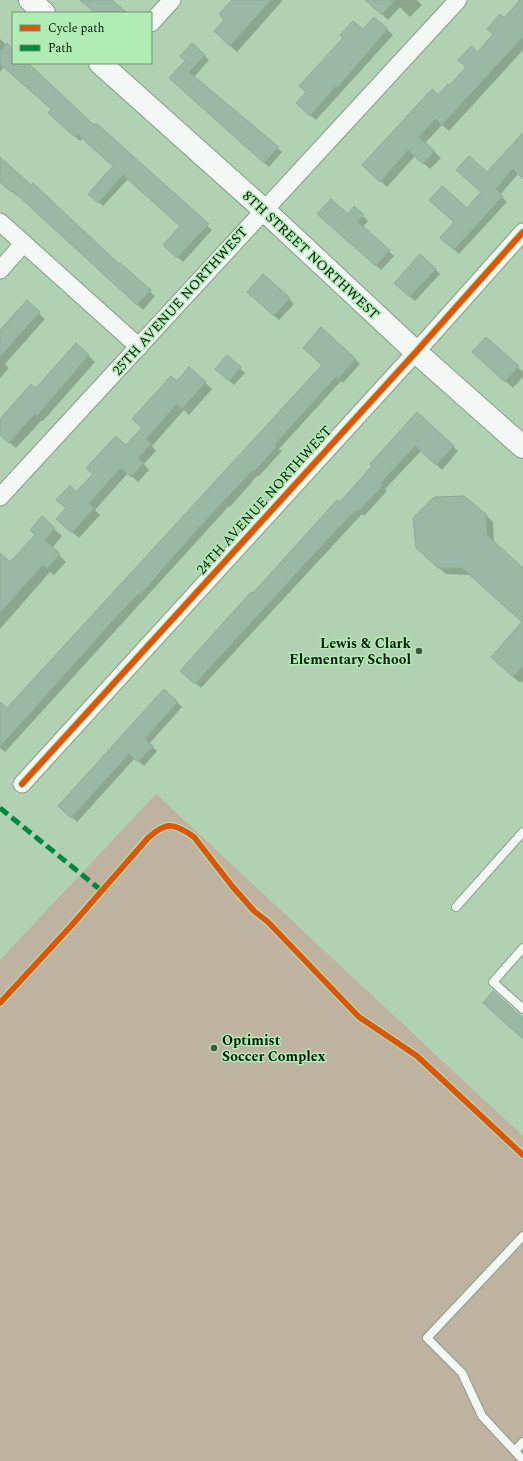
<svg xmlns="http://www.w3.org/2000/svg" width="523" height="1461" font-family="Spectral,serif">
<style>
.green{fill:#beb2a1}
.shadow{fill:#0003}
.building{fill:#9ab9a5;stroke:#8eac99}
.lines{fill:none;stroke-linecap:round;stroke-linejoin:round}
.lane-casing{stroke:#849e86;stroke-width:10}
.street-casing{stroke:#849e86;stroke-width:19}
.secondary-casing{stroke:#849e86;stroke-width:24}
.lane{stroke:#f3f8f4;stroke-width:8}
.street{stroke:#f3f8f4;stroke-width:17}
.secondary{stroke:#f3f8f4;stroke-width:22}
.quiet{stroke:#00873e;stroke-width:5;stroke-dasharray:10 5;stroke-linecap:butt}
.cycleway-casing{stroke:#b0ecb3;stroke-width:8}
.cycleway{stroke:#dc560c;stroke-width:6}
.poi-dot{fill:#3f5741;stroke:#b0ecb3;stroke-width:1.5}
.labels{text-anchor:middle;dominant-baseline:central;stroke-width:3;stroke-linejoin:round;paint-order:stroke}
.street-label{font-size:14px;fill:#011603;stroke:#b0ecb3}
.poi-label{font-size:14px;font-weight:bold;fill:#011603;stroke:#b0ecb3;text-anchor:end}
</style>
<rect width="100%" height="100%" fill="#b1d1b3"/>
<path class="green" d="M156 794 523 1136V1461H0V960Z"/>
<g class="shadow">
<path d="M233 0H283L237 52 221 38Z"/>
<path d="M368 0H417L422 5 410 17 400 7 388 20Z"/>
<path d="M520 0H523V50L449 131 442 125 425 143 441 158 430 169 415 156 387 187 370 171 467 67Z"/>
<path d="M374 18 393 35 316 120 303 109 307 92 344 38 363 31Z"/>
<path d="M0 39 13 51V63H27L57 90 61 94 60 96 212 230 183 262 169 249 181 226 128 179 103 206 94 198 114 166 83 138 80 141 54 117 52 109 4 67 0 72Z"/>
<path d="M204 55 209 60 194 77 282 152 269 167 175 83Z"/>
<path d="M523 132V178L518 174 500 195 507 202 459 254 446 242 455 223 435 205 467 210 482 193 487 174Z"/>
<path d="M0 156 7 165 155 296 143 310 18 195 17 196 0 181Z"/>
<path d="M354 208 368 221 363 227 394 256 381 270 323 219 348 215Z"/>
<path d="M435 269 440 274 415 301 400 287Z"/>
<path d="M253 297 289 299 294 304 279 320Z"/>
<path d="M27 302 45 319 5 364 9 368 0 378V331Z"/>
<path d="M486 338 523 372V377L513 388 481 359Z"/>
<path d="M76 345 95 362 43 421 42 420 16 448 0 434V420L36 389Z"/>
<path d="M227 356 245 373 234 385 221 373Z"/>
<path d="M355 359 360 364 343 383 341 381 279 449 282 451 259 476 258 475 230 507 229 506 5 752 0 748V703L7 709 323 365Z"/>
<path d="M189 368 212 389 189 415 184 410 152 446 156 451 144 464 149 470 138 482 128 473 95 510 100 515 79 538 64 525 67 509 77 493 126 447 143 428Z"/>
<path d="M417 414 458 451 442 470 421 451 385 489 387 491 364 516 362 514 201 688 187 676 253 595 340 503Z"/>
<path d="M486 515 493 522 494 543 523 570V681L520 683 499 664 523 622 470 575 446 574 424 555Z"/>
<path d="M42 518 62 536 52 548 66 562 54 575 50 572 0 629V563L10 564 36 535Z"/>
<path d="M177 702 182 707 149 744 157 751 144 766 135 758 77 822 64 810Z"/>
</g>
<g class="building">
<path d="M80 0H112L127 13H95Z"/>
<path d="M232 0H271L230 46 214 31 224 20 219 14Z"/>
<path d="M365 0H395L382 15Z"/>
<path d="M520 0H523V37L442 125 435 119 419 137 435 151 423 164 408 150 380 182 362 165 432 89 438 95 448 84 450 85 466 67 458 60 471 46 478 52 493 34 487 29 500 14 504 18Z"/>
<path d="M374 17 388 29 338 87 336 86 310 116 296 103 306 92 299 86 343 38 340 35 353 21 363 29Z"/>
<path d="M7 43 13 49V63H28L94 125 96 123 209 224 177 258 163 245 180 226 123 175 98 203 88 194 113 166 77 134 75 137 48 113 51 109 0 64V51Z"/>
<path d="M192 43 205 55 189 72 279 147 264 163 169 78 185 61 180 56Z"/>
<path d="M523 133V179L513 169 496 189 503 196 454 250 440 238 454 222 429 200 442 186 467 208 481 192 456 170 469 156 487 172Z"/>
<path d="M0 157 31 185 33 183 119 264 120 263 151 290 137 305 13 191 11 192 0 182Z"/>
<path d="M331 199 348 214 354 206 364 215 358 222 390 250 376 266 317 214Z"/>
<path d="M420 254 436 269 410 297 394 283Z"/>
<path d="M263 274 290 298 274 316 247 292Z"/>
<path d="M27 300 40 312 0 357V330Z"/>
<path d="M321 327 356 359 338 379 336 377 275 444 277 446 254 472 252 471 195 532 140 595 139 593 110 624 0 747V702L7 708 322 365 303 348Z"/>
<path d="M486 337 519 366 505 382 472 352Z"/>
<path d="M76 343 89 355 37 416 35 414 9 443 0 435V419L31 384 36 388Z"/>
<path d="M227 355 241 367 229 381 215 369Z"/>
<path d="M189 367 206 382 182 409 177 404 146 439 151 444 138 458 144 463 131 477 121 468 89 503 94 508 72 533 56 519 66 508 56 500 70 485 76 492 93 474 86 468 116 436 126 445 142 428 132 419 171 376 177 381Z"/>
<path d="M417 412 454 446 436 465 415 446 381 483 383 485 358 512 356 510 327 540 195 684 180 671 251 592 253 593 337 500 340 502 372 466 370 464Z"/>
<path d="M464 496 486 514 487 535 523 568V666L513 677 491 657 522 622 462 568H438L416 548 413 518 434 497Z"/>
<path d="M42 516 55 528 45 540 60 554 47 569 43 565 0 613V553L10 562 35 535 30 530Z"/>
<path d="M164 689 178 702 145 739 153 746 138 762 129 754 71 818 58 806Z"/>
<path d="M493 991 523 1018V1039L483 1003Z"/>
</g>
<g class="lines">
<defs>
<g id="lane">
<path d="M456 907 523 832"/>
<path d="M523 948 493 982 523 1009"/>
<path d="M523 1236 427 1338 462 1373 482 1416 523 1460"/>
<path d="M515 1451 523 1442"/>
</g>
<g id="street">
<path d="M151 23 172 0"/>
<path d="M0 222 139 347"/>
<path d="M0 270 24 243"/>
<path d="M0 497 458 0"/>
<path d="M22 784 416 352 523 232"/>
</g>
<g id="secondary">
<path d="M30 0 44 13"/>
<path d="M100 63 264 210 416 352 523 447"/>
</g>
</defs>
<use href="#lane" class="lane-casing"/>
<use href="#street" class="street-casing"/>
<use href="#secondary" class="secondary-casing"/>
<use href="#lane" class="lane"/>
<use href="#street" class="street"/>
<use href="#secondary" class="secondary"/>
<path class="quiet" d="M0 808 102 891"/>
<defs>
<g id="cycleway">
<path d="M22 784 416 352 523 232"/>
<path d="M0 1003 71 926 148 838C167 821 174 823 194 837L232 886 254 911 268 922 359 1017 417 1056 523 1155"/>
</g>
</defs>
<use href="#cycleway" class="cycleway-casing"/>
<use href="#cycleway" class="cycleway"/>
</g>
<g class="poi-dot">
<circle cx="419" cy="651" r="4"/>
<circle cx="214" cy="1048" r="4"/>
</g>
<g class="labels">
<g class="street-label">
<text transform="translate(311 255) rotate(43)">8TH STREET NORTHWEST</text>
<text transform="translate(180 301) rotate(-48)">25TH AVENUE NORTHWEST</text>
<text transform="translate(264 500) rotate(-48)">24TH AVENUE NORTHWEST</text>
</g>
<g class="poi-label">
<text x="411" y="643">Lewis &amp; Clark<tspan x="411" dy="16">Elementary School</tspan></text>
<text x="222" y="1040" text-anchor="start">Optimist<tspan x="222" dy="16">Soccer Complex</tspan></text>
</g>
</g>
<rect x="12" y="12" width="140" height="52" fill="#b0ecb3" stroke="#6a966d"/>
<rect x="20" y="25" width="20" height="6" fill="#dc560c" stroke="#6a966d"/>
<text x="48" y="32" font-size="12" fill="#011603">Cycle path</text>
<rect x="20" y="45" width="20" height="6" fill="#00873e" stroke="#6a966d"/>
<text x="48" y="52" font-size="12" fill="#011603">Path</text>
</svg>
